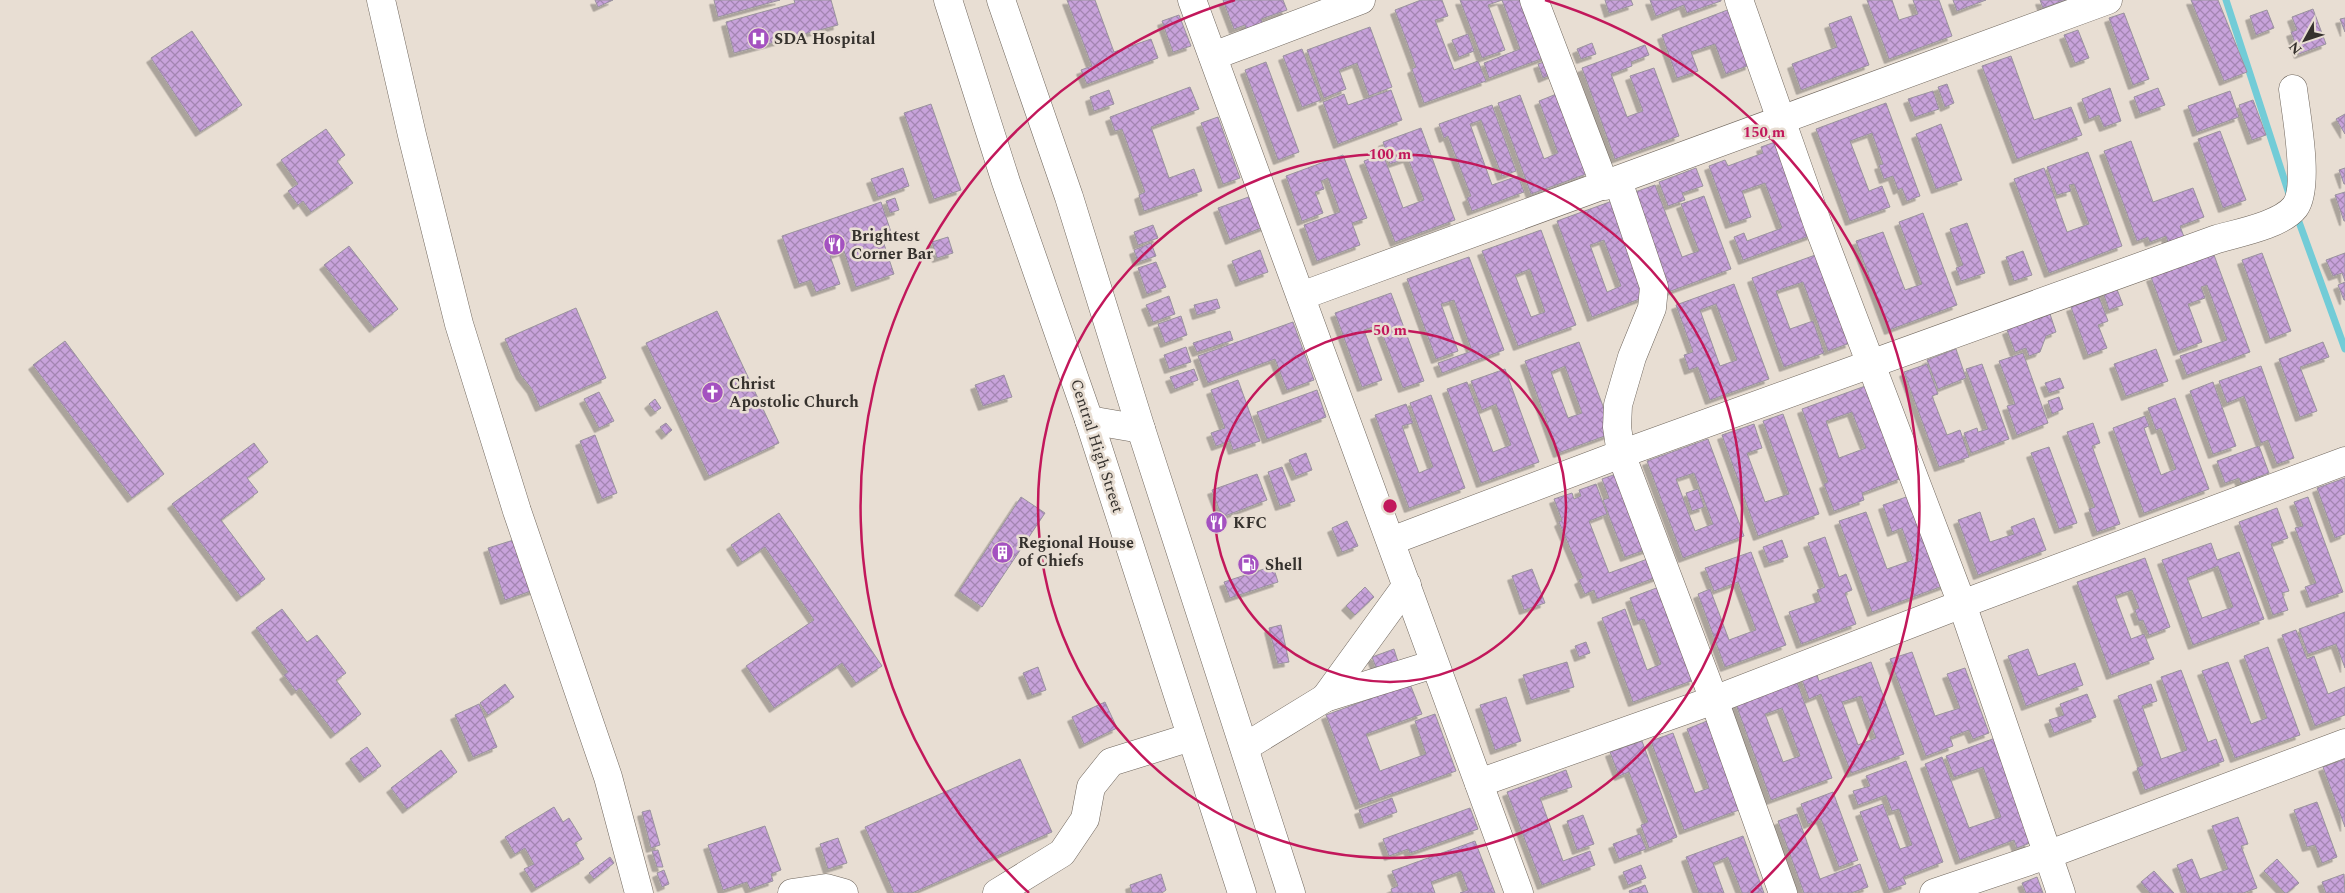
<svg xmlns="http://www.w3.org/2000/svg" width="2345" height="893" font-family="Spectral,serif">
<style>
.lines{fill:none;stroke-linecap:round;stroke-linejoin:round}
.stream{stroke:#72ccd7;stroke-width:7}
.building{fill:url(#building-cross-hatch);stroke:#9a939e;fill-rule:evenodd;filter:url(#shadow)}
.minor-casing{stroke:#6f665d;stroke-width:29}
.highway-casing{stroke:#6f665d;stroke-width:29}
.minor{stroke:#fff;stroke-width:28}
.highway{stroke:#fff;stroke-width:28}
.ring{fill:none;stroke:#c2185b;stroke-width:2.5}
.labels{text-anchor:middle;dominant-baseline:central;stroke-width:5;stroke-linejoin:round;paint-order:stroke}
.poi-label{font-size:16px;font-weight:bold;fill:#35312d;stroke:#e8ded3;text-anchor:start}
.street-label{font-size:16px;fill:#35312d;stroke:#e8ded3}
.centre{fill:#c2185b;stroke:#e8ded3;stroke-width:2.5}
.ring-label{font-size:15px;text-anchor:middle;font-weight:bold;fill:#c2185b;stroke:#e8ded3;stroke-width:5;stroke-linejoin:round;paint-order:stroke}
</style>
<defs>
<pattern id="building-cross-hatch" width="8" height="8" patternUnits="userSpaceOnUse" patternTransform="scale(1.25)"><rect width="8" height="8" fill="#c8a3db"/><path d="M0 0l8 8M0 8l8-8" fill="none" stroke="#a385b2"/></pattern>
<filter id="shadow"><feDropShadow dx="-4.5" dy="4.5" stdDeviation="0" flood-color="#0004"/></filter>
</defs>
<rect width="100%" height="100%" fill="#e8ded3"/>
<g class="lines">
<g class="stream">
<path d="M2226 0 2289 194"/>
<path d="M2299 222 2345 349"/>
</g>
</g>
<g class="building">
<path d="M595 0H613L598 7Z"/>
<path d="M714 0H780L718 17Z"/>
<path d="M794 0H831L838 25 734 53 726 22 795 3Z"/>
<path d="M1067 0H1095L1114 52 1151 39 1158 58 1087 84 1081 70 1092 66Z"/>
<path d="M1223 0H1283L1287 10 1261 19 1264 26 1247 32 1245 25 1234 29Z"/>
<path d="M1421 0H1442L1448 16 1435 20 1454 70 1478 61 1486 81 1424 103 1412 69 1416 67 1395 10Z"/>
<path d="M1460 0H1502L1488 5 1505 50 1482 58Z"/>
<path d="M1502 0H1529L1549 56 1489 78 1484 63 1520 49Z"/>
<path d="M1605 0H1631L1633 5 1609 13Z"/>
<path d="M1650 0H1721V1L1687 13 1684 5 1656 16Z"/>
<path d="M1867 0H1892L1899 20 1918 14 1913 0H1939L1952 36 1889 59Z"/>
<path d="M1953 0H1986L1957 11Z"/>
<path d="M2040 0H2066L2043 8Z"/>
<path d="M2191 0H2218L2247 72 2224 81Z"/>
<path d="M1730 9 1750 65 1726 74 1715 44 1691 52 1698 71 1677 78 1662 35Z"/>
<path d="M2313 9 2326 44 2299 54 2291 32 2297 30 2292 17Z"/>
<path d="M2267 10 2274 28 2256 35 2250 16Z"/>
<path d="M2124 13 2149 79 2133 85 2109 18Z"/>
<path d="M1179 15 1191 46 1173 52 1162 21Z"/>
<path d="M1851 16 1869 65 1801 90 1792 64 1837 47 1829 24Z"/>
<path d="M2345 18V32L2340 19Z"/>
<path d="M1370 27 1392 87 1369 96 1357 63 1339 70 1346 89 1324 98 1307 50Z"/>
<path d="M2078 30 2089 58 2075 63 2064 35Z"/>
<path d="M192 31 242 105 200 132 151 58Z"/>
<path d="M1468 34 1474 51 1459 57 1452 40Z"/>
<path d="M1592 43 1596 54 1581 59 1577 49Z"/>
<path d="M1645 45 1649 55 1631 62 1632 66 1611 74 1627 117 1643 111 1630 76 1654 68 1679 136 1615 159 1582 68Z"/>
<path d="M1302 49 1321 100 1302 107 1283 56Z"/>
<path d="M2011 56 2034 120 2071 107 2082 135 2017 159 1982 66Z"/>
<path d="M1550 60 1555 73 1543 78 1538 64Z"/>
<path d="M1266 62 1299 152 1278 160 1245 70Z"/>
<path d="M1947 84 1954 103 1945 107 1938 87Z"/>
<path d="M1190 87 1199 109 1151 127 1169 178 1194 169 1202 191 1144 211 1139 195 1145 192 1122 129 1115 131 1110 117Z"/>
<path d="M2110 88 2121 121 2104 127 2099 115 2089 119 2082 99Z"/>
<path d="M2158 88 2165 105 2140 114 2134 97Z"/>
<path d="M1109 90 1114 104 1094 111 1090 97Z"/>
<path d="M1391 90 1402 120 1338 144 1323 102 1344 94 1348 105Z"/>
<path d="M1933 91 1939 109 1915 117 1908 99Z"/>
<path d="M2230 91 2239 117 2197 132 2188 106Z"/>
<path d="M1559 93 1589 173 1531 194 1498 103 1520 95 1544 159 1558 153 1539 101Z"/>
<path d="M2253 100 2266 135 2252 140 2239 105Z"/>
<path d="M1886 103 1920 196 1907 201 1902 188 1898 190 1893 176 1884 179 1879 165 1883 164 1872 133 1850 141 1869 191 1882 186 1890 207 1850 221 1816 129Z"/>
<path d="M931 104 961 190 934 199 904 113Z"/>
<path d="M1492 105 1516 171 1502 176 1481 120 1470 124 1492 185 1518 176 1524 192 1472 211 1467 198 1471 196 1448 136 1444 138 1439 124Z"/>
<path d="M2345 114V134L2336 119Z"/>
<path d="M1218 117 1240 178 1223 184 1201 123Z"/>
<path d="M1941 124 1962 180 1936 189 1916 134Z"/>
<path d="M1421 128 1455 220 1395 242 1364 161 1383 154 1403 208 1424 200 1408 158 1390 164 1383 142Z"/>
<path d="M326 129 345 155 337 161 353 183 311 212 303 201 298 205 288 191 298 184 281 160Z"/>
<path d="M2220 131 2246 200 2223 208 2198 139Z"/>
<path d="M1778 141 1812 235 1743 260 1734 237 1744 233 1747 241 1782 228 1765 183 1742 191 1751 217 1730 224 1709 166 1725 160 1728 166 1763 153 1761 147Z"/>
<path d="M2131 141 2153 202 2193 188 2204 217 2180 226 2184 237 2168 242 2166 236 2150 242 2148 237 2137 241 2104 151Z"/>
<path d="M2088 152 2122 246 2049 273 2014 179 2044 168 2067 232 2089 224 2074 184 2069 185 2071 191 2057 195 2047 167Z"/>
<path d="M1343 155 1367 218 1352 223 1360 245 1317 261 1304 225 1340 212 1328 178 1321 181 1324 189 1315 192 1323 213 1302 221 1286 176Z"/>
<path d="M903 168 909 186 878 197 871 179Z"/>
<path d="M1696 168 1703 186 1682 193 1685 200 1668 206 1659 182Z"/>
<path d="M2345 168V184H2344L2339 170Z"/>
<path d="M1655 185 1682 257 1699 251 1681 204 1704 196 1731 269 1668 292 1632 193Z"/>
<path d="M2345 192V221H2344L2335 195Z"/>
<path d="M1257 194 1269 225 1230 240 1218 208Z"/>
<path d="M895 198 899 210 890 213 886 201Z"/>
<path d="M1615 200 1650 295 1592 317 1557 221ZM1604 240 1621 286 1607 292 1590 245Z"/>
<path d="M881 202 892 235 882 238 894 274 856 287 844 251 830 256 840 284 816 292 811 280 799 284 782 236Z"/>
<path d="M1923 213 1957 305 1889 330 1856 241 1883 232 1905 290 1922 284 1899 222Z"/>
<path d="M1967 223 1985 273 1961 281 1956 268 1963 265 1950 229Z"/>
<path d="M1153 225 1158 238 1138 245 1134 232Z"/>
<path d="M1541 230 1576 325 1518 346 1482 251ZM1530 269 1545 312 1531 317 1515 275Z"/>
<path d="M948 237 953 253 937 258 932 242Z"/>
<path d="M1151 243 1156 256 1138 262 1134 250Z"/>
<path d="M349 246 398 309 374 328 324 265Z"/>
<path d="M1260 250 1268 272 1240 282 1232 261Z"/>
<path d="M2023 251 2032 275 2014 281 2006 257Z"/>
<path d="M2262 253 2291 331 2270 339 2242 260Z"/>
<path d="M2345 253V281L2342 273 2333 276 2326 260Z"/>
<path d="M1818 254 1850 343 1828 351 1803 282 1776 291 1790 329 1813 321 1824 353 1784 367 1752 278Z"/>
<path d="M2214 255 2250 352 2187 375 2180 356 2227 340 2207 285 2201 287 2205 298 2188 304 2202 342 2178 351 2151 277Z"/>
<path d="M1469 257 1504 350 1442 373 1438 363 1472 351 1454 300 1441 304 1458 351 1436 359 1407 279Z"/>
<path d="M1156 262 1166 287 1147 294 1138 268Z"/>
<path d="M2345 282V300H2344L2338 285Z"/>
<path d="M1734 284 1769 379 1710 400 1698 367 1689 370 1684 355 1693 352 1676 305ZM1716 304 1737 360 1720 366 1700 310Z"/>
<path d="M2115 284 2123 305 2109 310 2102 289Z"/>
<path d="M1391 293 1424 381 1403 388 1379 325 1364 330 1382 380 1362 387 1335 313Z"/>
<path d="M1169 296 1175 314 1153 322 1146 305Z"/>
<path d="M2099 297 2108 321 2098 325 2107 348 2088 355 2071 307Z"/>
<path d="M1217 299 1220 308 1197 315 1194 305Z"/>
<path d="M576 308 606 378 540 407 532 389 521 375 505 339Z"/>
<path d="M717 311 779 443 709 476 646 343Z"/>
<path d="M2050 314 2056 332 2046 336 2040 352 2029 356 2026 348 2015 352 2007 330Z"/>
<path d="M1181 316 1187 335 1165 343 1158 324Z"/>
<path d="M1293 322 1314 380 1287 390 1275 359 1208 383 1198 356Z"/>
<path d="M1230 331 1233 340 1197 352 1193 343Z"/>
<path d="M65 341 164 474 132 498 33 365Z"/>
<path d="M1579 342 1613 433 1558 453 1525 361ZM1565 366 1582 413 1568 418 1551 372Z"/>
<path d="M2323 342 2329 357 2300 367 2317 411 2300 417 2279 359Z"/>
<path d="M1186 347 1191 362 1169 369 1164 355Z"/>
<path d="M1956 349 1966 378 1938 389 1927 360Z"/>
<path d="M2156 349 2168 381 2126 396 2114 364Z"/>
<path d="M2023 353 2048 423 2017 435 2007 406 2015 404 1999 361Z"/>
<path d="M1927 364 1938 394 1932 396 1947 435 1960 430 1969 457 1939 467 1904 372Z"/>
<path d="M1982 364 2009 439 1971 453 1964 433 1977 428 1978 432 1988 429 1966 369Z"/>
<path d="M2261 366 2294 458 2277 464 2268 440 2261 443 2244 396 2227 403 2219 381Z"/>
<path d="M1194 369 1198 380 1175 389 1170 377Z"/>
<path d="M1505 369 1539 462 1481 483 1447 389 1467 382 1493 452 1511 445 1496 404 1482 410 1471 381Z"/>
<path d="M1004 375 1012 397 983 406 975 385Z"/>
<path d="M2060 378 2064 388 2049 393 2045 383Z"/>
<path d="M1238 380 1260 441 1233 450 1230 441 1216 446 1211 433 1225 428 1211 390Z"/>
<path d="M2213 382 2236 446 2213 454 2190 391Z"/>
<path d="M1868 385 1902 478 1862 493 1864 500 1834 511 1824 484 1828 482 1802 409ZM1852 412 1866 448 1839 458 1826 421Z"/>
<path d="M1317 390 1326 417 1267 439 1257 412Z"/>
<path d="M599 392 614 421 599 428 584 399Z"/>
<path d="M1431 395 1465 488 1409 508 1375 415 1406 404 1413 423 1402 426 1419 473 1433 467 1410 403Z"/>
<path d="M2059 397 2063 409 2052 414 2048 401Z"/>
<path d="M2175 398 2209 489 2144 513 2113 428 2145 416 2149 426 2144 428 2161 475 2176 469 2161 428 2156 430 2148 408Z"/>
<path d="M655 399 661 408 655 412 649 404Z"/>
<path d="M1783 414 1819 514 1758 536 1722 435 1754 424 1762 448 1747 453 1765 502 1789 494 1763 421Z"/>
<path d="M666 423 672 430 666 435 660 427Z"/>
<path d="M2093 423 2100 443 2092 446 2120 524 2097 532 2089 509 2095 507 2067 432Z"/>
<path d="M595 435 617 493 602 499 580 441Z"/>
<path d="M1708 439 1744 536 1683 558 1647 461ZM1694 473 1713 524 1695 531 1676 479Z"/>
<path d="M254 443 268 462 247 478 258 492 221 520 265 579 241 597 172 504Z"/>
<path d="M2259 446 2269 473 2241 483 2239 478 2225 483 2217 461Z"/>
<path d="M2049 447 2077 523 2059 529 2031 453Z"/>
<path d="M1306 453 1312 470 1296 476 1289 460Z"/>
<path d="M1282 467 1295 501 1280 506 1268 472Z"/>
<path d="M1619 473 1648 549 1625 557 1603 500 1609 498 1602 479Z"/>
<path d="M1257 474 1267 500 1222 517 1212 490Z"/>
<path d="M2345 478V534L2335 538 2317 488Z"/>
<path d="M1596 484 1607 514 1589 521 1609 573 1653 557 1660 576 1597 599 1594 590 1585 594 1579 580 1583 578 1559 522 1562 520 1554 499 1572 493 1574 499 1581 496 1579 490Z"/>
<path d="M1698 489 1704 507 1692 511 1686 493Z"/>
<path d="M1915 494 1948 584 1872 612 1839 521 1866 512 1887 569 1913 560 1902 528 1892 532 1883 505Z"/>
<path d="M1021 497 1045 513 982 607 959 591Z"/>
<path d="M2308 497 2343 592 2311 603 2305 587 2316 583 2295 528 2303 526 2294 502Z"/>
<path d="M2277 508 2288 538 2271 544 2289 591 2282 593 2288 610 2273 615 2239 522Z"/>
<path d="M1980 512 1990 542 2014 534 2011 527 2034 518 2046 550 1978 575 1958 520Z"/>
<path d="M779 513 882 666 856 683 842 663 774 708 746 666 814 620 765 547 742 562 731 545Z"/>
<path d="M1347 521 1358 546 1342 552 1332 528Z"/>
<path d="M1825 537 1839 577 1846 574 1852 590 1845 593 1856 624 1801 644 1789 612 1821 601 1817 590 1825 587 1808 543Z"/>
<path d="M520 538 537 589 505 600 488 548Z"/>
<path d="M1782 540 1788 557 1769 563 1763 547Z"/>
<path d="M2211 543 2217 560 2239 552 2264 619 2193 645 2162 560ZM2218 566 2233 607 2202 618 2187 578Z"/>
<path d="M1751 552 1786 645 1725 667 1698 594 1710 589 1729 640 1756 630 1738 582 1714 591 1705 568Z"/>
<path d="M2145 558 2170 627 2149 635 2143 620 2139 621 2135 610 2139 608 2132 590 2115 596 2131 639 2144 634 2154 659 2111 675 2077 582Z"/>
<path d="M1273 566 1278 582 1230 598 1224 582Z"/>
<path d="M1532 569 1545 603 1524 610 1512 576Z"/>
<path d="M1365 587 1374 597 1355 615 1346 606Z"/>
<path d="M1659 587 1694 680 1633 702 1602 618 1625 609 1647 670 1661 664 1644 619 1638 621 1630 598Z"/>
<path d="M282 609 307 642 317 635 346 673 336 680 361 714 335 734 300 688 296 691 284 675 288 672 256 628Z"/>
<path d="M2345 612V668L2336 644 2308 654 2299 629Z"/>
<path d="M1281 625 1289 662 1278 664 1269 628Z"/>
<path d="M2296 630 2307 659 2314 656 2328 694 2345 687V715L2315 726 2282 635Z"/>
<path d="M1586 642 1590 653 1579 657 1575 646Z"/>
<path d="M2268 647 2300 735 2235 758 2202 671 2228 662 2251 724 2267 718 2244 656Z"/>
<path d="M1394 649 1400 668 1379 675 1372 657Z"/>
<path d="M2028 649 2038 676 2075 663 2083 685 2026 706 2008 656Z"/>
<path d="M1912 652 1935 716 1960 708 1947 674 1965 668 1989 733 1973 739 1969 730 1950 737 1953 746 1926 756 1890 659Z"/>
<path d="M1567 662 1574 687 1531 700 1523 675Z"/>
<path d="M1871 662 1904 754 1851 773 1821 694 1809 699 1801 677 1816 672 1819 681ZM1861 696 1876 738 1858 745 1842 702Z"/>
<path d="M1038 667 1046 690 1032 695 1023 673Z"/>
<path d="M2181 670 2208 742 2216 739 2224 761 2145 790 2137 768 2143 765 2118 696 2151 684 2157 701 2142 706 2161 759 2187 750 2161 677Z"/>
<path d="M1795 677 1832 778 1771 800 1734 699ZM1782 708 1800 756 1783 762 1765 714Z"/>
<path d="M505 684 514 697 488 715 480 703Z"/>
<path d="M1410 684 1422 714 1366 734 1380 771 1426 754 1415 721 1435 714 1456 771 1360 805 1326 715Z"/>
<path d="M2087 694 2096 717 2054 733 2049 720 2064 715 2060 704Z"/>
<path d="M1506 697 1521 741 1495 750 1480 705Z"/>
<path d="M1105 702 1117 728 1084 744 1072 717Z"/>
<path d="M479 704 497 747 473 757 455 715Z"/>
<path d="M1707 721 1739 810 1684 830 1651 741 1673 733 1695 793 1709 788 1687 729Z"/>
<path d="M1998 737 2033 833 2027 835 2030 843 2017 848 2014 840 1960 860 1925 764 1942 757 1969 828 2001 817 1983 767 1954 777 1946 756Z"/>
<path d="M1642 741 1677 837 1649 848 1641 825 1648 822 1629 772 1619 776 1610 752Z"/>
<path d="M367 747 381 766 364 778 350 759Z"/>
<path d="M441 750 457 772 407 809 391 788Z"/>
<path d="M1020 759 1052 832 912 893H894L865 827Z"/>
<path d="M2345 759V827L2323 767Z"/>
<path d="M1906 761 1943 862 1903 877 1906 884 1889 890 1860 812 1883 804 1900 849 1912 845 1899 809 1892 811 1886 795 1858 805 1853 791 1870 786 1866 776Z"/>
<path d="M1566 770 1572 787 1540 798 1563 861 1590 851 1595 865 1542 885 1507 792Z"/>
<path d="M1833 792 1858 860 1839 867 1821 819 1808 824 1801 804Z"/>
<path d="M1392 798 1397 812 1364 824 1359 810Z"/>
<path d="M2317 802 2337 857 2322 863 2315 845 2307 847 2294 810Z"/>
<path d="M554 807 563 822 569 818 582 839 575 843 584 859 536 888 524 869 534 864 525 848 515 854 505 837Z"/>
<path d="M1470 808 1478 829 1410 853 1408 849 1389 856 1383 839Z"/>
<path d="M650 810 660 845 651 848 642 812Z"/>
<path d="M1797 814 1820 879 1860 864 1868 887 1851 893H1804L1778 821Z"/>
<path d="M1583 815 1594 844 1577 850 1567 821Z"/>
<path d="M2238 817 2248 844 2241 846 2257 888 2243 893H2187L2177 865 2192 859 2200 879 2228 869 2212 826Z"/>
<path d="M765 826 781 870 771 874 773 881 750 889 747 882 723 890 708 845Z"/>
<path d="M1640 834 1646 849 1619 859 1613 844Z"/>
<path d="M1743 836 1764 893H1742L1728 857 1713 863 1724 893H1699L1686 857Z"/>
<path d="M838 838 847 863 828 869 820 844Z"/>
<path d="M1475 841 1495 893H1460L1468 890 1461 871 1431 882 1435 893H1392L1391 889 1398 886 1392 871Z"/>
<path d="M658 850 663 867H657L652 851Z"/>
<path d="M610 857 614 863 594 879 589 873Z"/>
<path d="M2277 859 2299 883 2287 893H2285L2264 871Z"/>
<path d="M1641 865 1646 878 1628 885 1623 872Z"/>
<path d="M664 870 669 884 662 887 657 873Z"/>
<path d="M2154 871 2174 893H2150L2141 882Z"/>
<path d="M1161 874 1166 890 1162 893H1132L1130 885Z"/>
<path d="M2344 874 2345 893H2326L2322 882Z"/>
<path d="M2037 877 2043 893H2026L2022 883Z"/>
<path d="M1645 885 1648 893H1630L1629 891Z"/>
</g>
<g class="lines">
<defs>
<g id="minor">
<path d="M381 0 412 135 459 324 517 511 608 777 639 893"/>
<path d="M1192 0 1519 893"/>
<path d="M1534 0 1605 186"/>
<path d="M1739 0 1818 225 1962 604 2061 893"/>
<path d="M1213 56 1361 0"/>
<path d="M1618 181 1654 287 1652 308 1632 357 1618 405 1617 427 1621 454 1714 700 1783 893"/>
<path d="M1301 296 2108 0"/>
<path d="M1391 541 1621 454 2217 239C2238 233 2281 225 2295 207 2310 187 2296 114 2293 89"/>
<path d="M1325 698 1407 585"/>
<path d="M1245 747 1325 698 1434 664"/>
<path d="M1479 783 1714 700 1962 604 2345 461"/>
<path d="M792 893 826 888 844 893"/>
<path d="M997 893 1062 853 1085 819 1091 787 1111 762 1191 737"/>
<path d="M1934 893 2047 855 2345 743"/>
</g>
<g id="highway">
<path d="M948 0 1006 182 1089 420 1242 893"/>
<path d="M1001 0 1069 197 1141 429 1291 893"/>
<path d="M1089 420 1141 429"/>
</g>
</defs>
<use href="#minor" class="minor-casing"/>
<use href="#highway" class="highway-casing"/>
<use href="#minor" class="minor"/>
<use href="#highway" class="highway"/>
</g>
<g class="ring">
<circle cx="1390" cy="506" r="176"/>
<circle cx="1390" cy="506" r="352"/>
<path d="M1029 893A529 529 0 0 1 1235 0M1545 0A529 529 0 0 1 1751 893"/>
</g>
<defs>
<symbol id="hospital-disc" viewBox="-11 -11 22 22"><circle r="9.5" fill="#a451c0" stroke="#e8ded3"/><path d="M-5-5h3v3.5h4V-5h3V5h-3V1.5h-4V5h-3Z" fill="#fff"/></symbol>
<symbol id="restaurant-disc" viewBox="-11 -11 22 22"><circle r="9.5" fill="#a451c0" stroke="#e8ded3"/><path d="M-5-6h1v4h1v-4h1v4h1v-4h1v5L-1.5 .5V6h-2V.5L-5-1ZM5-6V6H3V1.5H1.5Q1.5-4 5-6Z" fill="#fff"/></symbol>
<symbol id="church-disc" viewBox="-11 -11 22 22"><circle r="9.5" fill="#a451c0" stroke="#e8ded3"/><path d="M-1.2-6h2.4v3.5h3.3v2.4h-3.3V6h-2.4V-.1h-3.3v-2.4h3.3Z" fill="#fff"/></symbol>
<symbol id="building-disc" viewBox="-11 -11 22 22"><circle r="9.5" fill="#a451c0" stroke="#e8ded3"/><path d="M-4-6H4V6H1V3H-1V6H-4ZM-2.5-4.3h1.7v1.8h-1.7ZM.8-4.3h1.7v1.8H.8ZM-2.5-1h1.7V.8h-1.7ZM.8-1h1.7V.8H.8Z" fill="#fff"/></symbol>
<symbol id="fuel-disc" viewBox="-11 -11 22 22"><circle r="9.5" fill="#a451c0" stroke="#e8ded3"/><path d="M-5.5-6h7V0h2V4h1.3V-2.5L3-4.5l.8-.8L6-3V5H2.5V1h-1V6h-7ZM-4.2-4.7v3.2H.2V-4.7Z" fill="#fff"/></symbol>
</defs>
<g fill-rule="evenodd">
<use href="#hospital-disc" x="746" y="26" width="25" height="25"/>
<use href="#restaurant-disc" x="822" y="232" width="25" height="25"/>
<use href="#church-disc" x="700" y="380" width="25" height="25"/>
<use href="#restaurant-disc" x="1204" y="510" width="25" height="25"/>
<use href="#building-disc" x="990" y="540" width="25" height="25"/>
<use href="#fuel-disc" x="1236" y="552" width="25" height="25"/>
</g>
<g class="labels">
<g class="poi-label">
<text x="774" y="39">SDA Hospital</text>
<text x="851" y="236">Brightest<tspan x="851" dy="18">Corner Bar</tspan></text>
<text x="729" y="384">Christ<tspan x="729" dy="18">Apostolic Church</tspan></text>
<text x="1233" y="523">KFC</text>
<text x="1018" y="543">Regional House<tspan x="1018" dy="18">of Chiefs</tspan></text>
<text x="1265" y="565">Shell</text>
</g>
<g class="street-label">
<text transform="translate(1097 446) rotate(72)">Central High Street</text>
</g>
</g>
<circle cx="1390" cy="506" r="8" class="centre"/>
<g class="ring-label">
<text x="1764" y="137">150 m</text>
<text x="1390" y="159">100 m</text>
<text x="1390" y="335">50 m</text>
</g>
<g transform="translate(2305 40) rotate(230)" stroke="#e8ded3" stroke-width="4" paint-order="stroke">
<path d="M0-4L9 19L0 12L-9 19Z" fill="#35312d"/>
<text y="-8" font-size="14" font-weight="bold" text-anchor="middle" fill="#35312d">N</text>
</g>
</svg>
